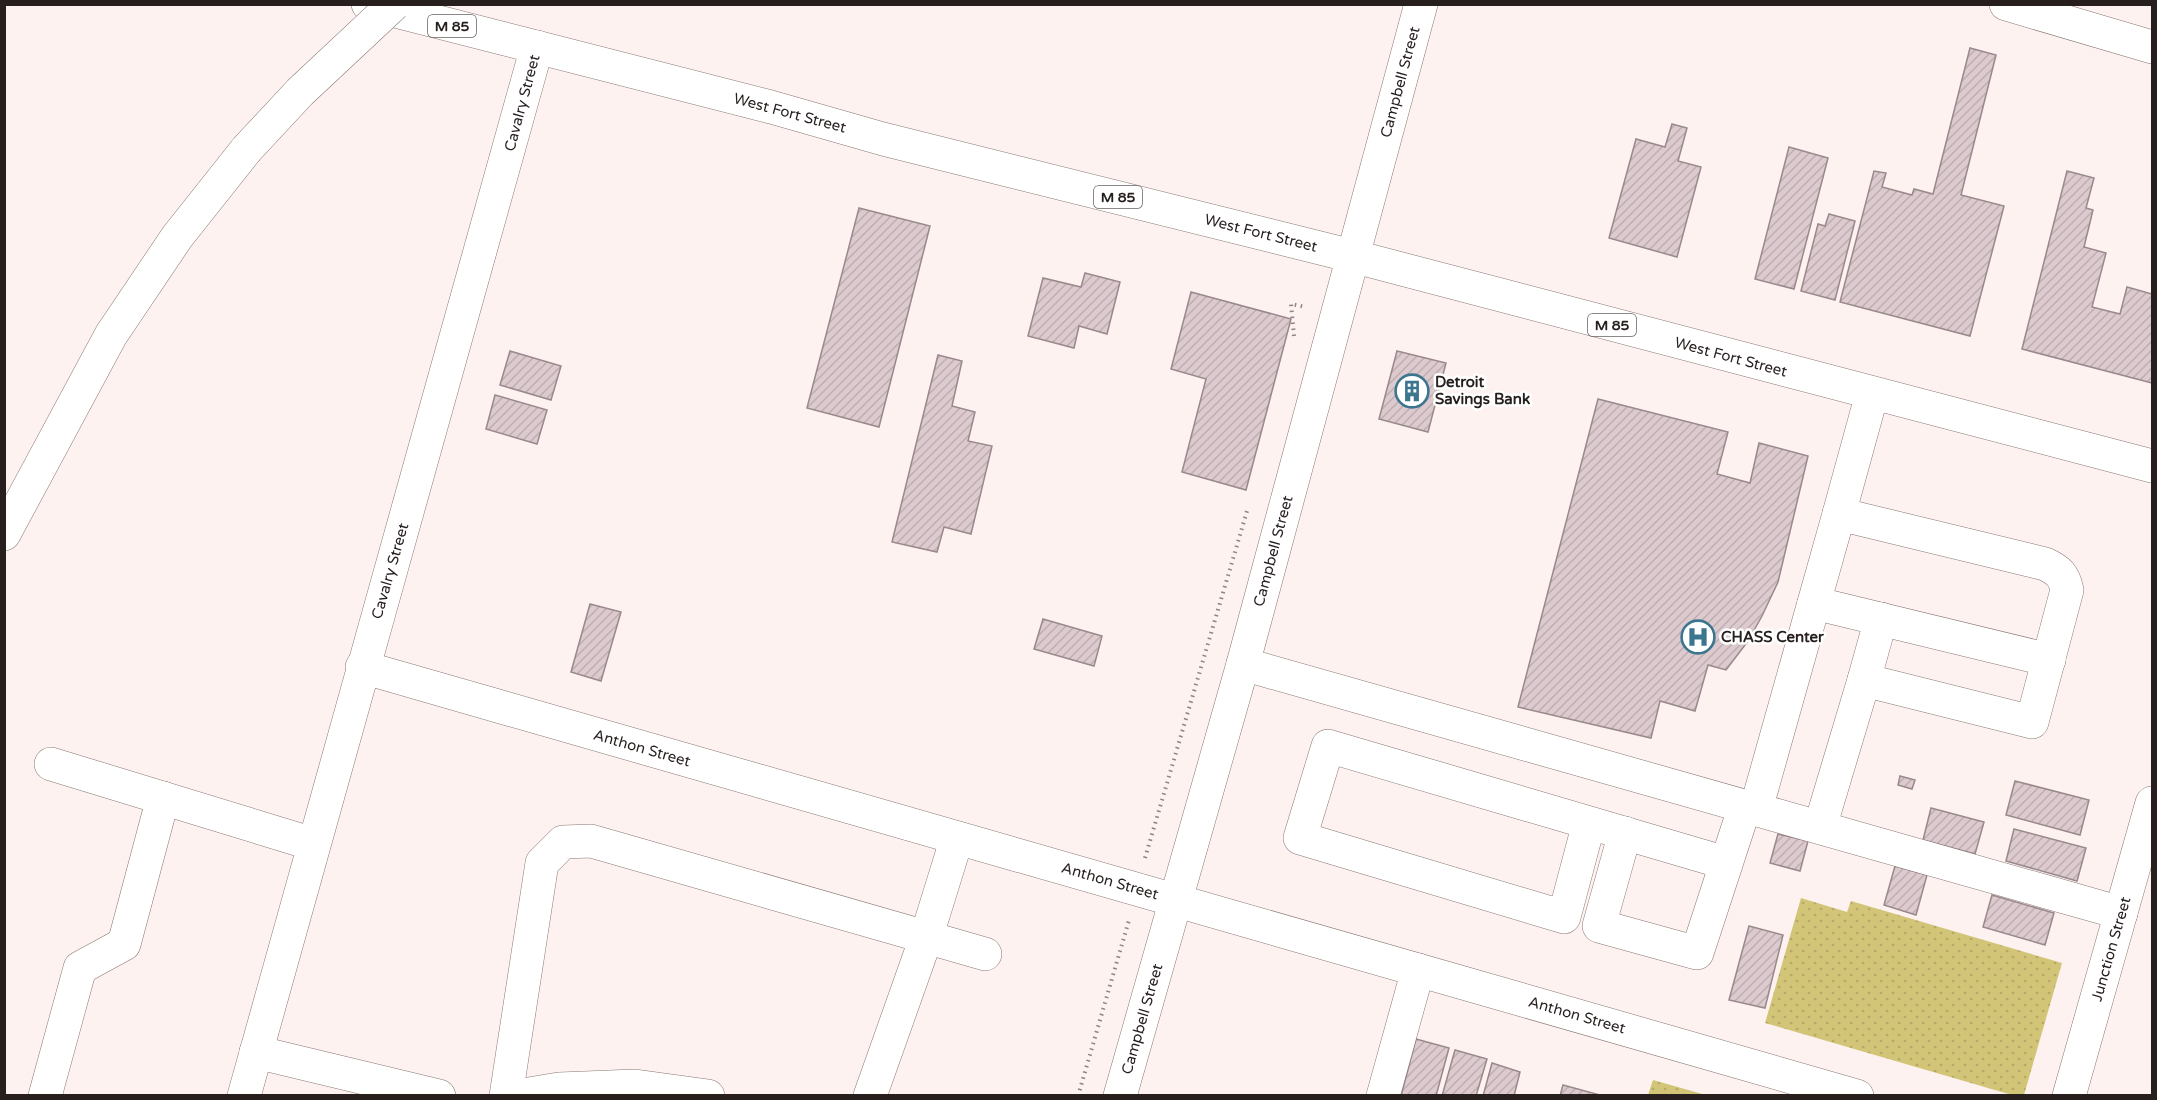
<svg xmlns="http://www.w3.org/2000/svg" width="2157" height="1100" font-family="'Varela Round',sans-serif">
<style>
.grass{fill:url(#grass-dots)}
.building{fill:url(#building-hatch);stroke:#99888c;stroke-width:1.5}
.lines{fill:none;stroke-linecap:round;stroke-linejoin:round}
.minor-casing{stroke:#897874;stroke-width:34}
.major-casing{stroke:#897874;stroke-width:34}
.highway-casing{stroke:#897874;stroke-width:34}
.path{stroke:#8e8583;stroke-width:4;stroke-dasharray:1.5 4.5;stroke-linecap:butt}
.minor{stroke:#fff;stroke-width:33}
.major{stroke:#fff;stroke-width:33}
.highway{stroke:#fff;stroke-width:33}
.highway-bridge-casing{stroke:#897874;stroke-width:34;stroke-linecap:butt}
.highway-bridge{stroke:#fff;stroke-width:33}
.labels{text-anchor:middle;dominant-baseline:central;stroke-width:5;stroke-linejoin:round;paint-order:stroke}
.shield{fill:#fff;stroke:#676262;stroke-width:1.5}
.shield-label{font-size:14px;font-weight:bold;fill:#261f1e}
.street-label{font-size:15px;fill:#261f1e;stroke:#fff}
.poi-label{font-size:15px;font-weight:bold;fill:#261f1e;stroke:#fff;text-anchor:start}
</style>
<defs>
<pattern id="grass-dots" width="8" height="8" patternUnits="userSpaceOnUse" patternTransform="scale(1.5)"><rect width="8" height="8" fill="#d3c578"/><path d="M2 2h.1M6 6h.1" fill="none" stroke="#b5a967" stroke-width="1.8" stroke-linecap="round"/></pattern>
<pattern id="building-hatch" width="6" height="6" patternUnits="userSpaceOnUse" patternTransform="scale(1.5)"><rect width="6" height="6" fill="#ddcacf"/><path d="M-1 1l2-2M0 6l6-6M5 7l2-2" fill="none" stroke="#beadb1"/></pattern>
</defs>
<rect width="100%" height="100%" fill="#fdf2ef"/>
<g class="grass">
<path d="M1801 898 1847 912 1851 901 2062 963 2024 1095H2012L1765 1023Z"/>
<path d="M1653 1080 1706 1095H1648Z"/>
</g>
<g class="building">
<path d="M1970 48 1996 55 1961 195 2004 206 1970 336 1840 302 1874 171 1886 173 1882 187 1912 195 1914 189 1933 194Z"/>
<path d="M1672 124 1687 128 1678 161 1701 167 1677 257 1609 238 1636 139 1665 147Z"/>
<path d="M1789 147 1828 158 1794 289 1755 279Z"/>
<path d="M2067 171 2094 178 2086 208 2093 210 2084 247 2106 253 2092 307 2120 314 2127 287 2152 294V383L2022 349Z"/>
<path d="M859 208 930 226 879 427 807 408Z"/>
<path d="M1829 214 1855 221 1835 300 1801 291 1818 224 1825 226Z"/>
<path d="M1085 273 1120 282 1107 334 1079 326 1074 348 1028 336 1043 278 1081 287Z"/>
<path d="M1191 292 1291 319 1246 490 1182 472 1206 379 1171 369Z"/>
<path d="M510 351 561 366 551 400 500 385Z"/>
<path d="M1397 351 1446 363 1428 432 1379 419Z"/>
<path d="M938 355 962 361 952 406 975 412 968 441 992 446 971 534 944 527 937 552 892 542Z"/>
<path d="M495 395 547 410 537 444 486 429Z"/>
<path d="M1598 399 1728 432 1717 474 1750 483 1759 443 1808 456 1778 582 1762 616 1748 641 1726 670 1708 665 1695 711 1660 701 1651 738 1518 707Z"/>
<path d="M590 604 621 612 601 681 571 672Z"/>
<path d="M1043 619 1102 636 1094 666 1034 649Z"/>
<path d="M1900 776 1915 780 1912 789 1898 785Z"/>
<path d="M2015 781 2089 800 2080 835 2006 815Z"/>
<path d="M1931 808 1984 822 1975 854 1923 840Z"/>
<path d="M2014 829 2086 848 2077 881 2006 861Z"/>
<path d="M1778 834 1808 841 1800 871 1770 863Z"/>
<path d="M1895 866 1927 875 1916 915 1884 905Z"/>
<path d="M1992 895 2054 913 2045 945 1983 927Z"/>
<path d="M1749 926 1783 935 1765 1008 1729 1000Z"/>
<path d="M1416 1039 1449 1048 1436 1096H1401Z"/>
<path d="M1455 1050 1487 1059 1476 1096H1442Z"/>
<path d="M1492 1063 1520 1072 1514 1096H1483Z"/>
<path d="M1563 1085 1600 1095V1096H1560Z"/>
</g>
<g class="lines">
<defs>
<g id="minor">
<path d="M2006 4 2152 47"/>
<path d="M1839 514 1872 394"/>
<path d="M1814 603 2049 660"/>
<path d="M1243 664 2121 913"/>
<path d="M362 667 1857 1096"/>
<path d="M1864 680 1881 619"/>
<path d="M51 764 313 844"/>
<path d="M1756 809 1839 514 2045 564C2058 570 2064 575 2067 590L2032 722 1864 680 1820 827"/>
<path d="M1589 823 1564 917 1300 838 1328 746 1726 863"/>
<path d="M1625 833 1599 926 1697 953 1745 806"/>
<path d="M256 1052 439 1096"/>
<path d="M45 1096 80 968 124 944 163 798"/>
<path d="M244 1096C340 746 441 397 537 47"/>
<path d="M506 1096 542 863 563 842 591 841 985 954"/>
<path d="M517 1096 559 1089 635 1086 708 1096"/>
<path d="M870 1096 926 938 957 838"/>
<path d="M1120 1096 1243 664 1421 4"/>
<path d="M1383 1096 1418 970"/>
<path d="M2069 1096 2152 803"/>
</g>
<path id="major" d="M368 4 771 107 883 139 1352 256 2152 466"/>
<path id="highway" d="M4 534 111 335 177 237 246 150"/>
</defs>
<use href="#minor" class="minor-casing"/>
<use href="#major" class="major-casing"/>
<use href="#highway" class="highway-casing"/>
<g class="path">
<path d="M1294 336 1291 304 1305 307"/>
<path d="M1145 858 1247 511"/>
<path d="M1078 1096 1129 920"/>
</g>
<use href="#minor" class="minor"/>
<use href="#major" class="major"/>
<use href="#highway" class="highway"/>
<defs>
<path id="highway-bridge" d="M246 150 300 92 394 4"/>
</defs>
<use href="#highway-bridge" class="highway-bridge-casing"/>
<use href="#highway-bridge" class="highway-bridge"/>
</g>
<defs>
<symbol id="building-ring" viewBox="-11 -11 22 22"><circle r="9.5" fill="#fff" stroke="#3c758e" stroke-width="1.5"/><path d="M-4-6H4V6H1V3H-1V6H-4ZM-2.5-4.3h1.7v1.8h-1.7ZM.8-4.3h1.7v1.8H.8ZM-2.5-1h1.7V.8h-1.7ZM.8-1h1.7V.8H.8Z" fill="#3c758e"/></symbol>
<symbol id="hospital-ring" viewBox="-11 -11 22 22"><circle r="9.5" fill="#fff" stroke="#3c758e" stroke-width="1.5"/><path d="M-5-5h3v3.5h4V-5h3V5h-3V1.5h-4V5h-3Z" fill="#3c758e"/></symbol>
</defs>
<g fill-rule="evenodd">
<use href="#building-ring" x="1393" y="372" width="38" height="38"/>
<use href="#hospital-ring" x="1679" y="618" width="38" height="38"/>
</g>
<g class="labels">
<g class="shield">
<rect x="428" y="15" width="48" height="22" rx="4.5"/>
<rect x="1094" y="186" width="48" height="22" rx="4.5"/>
<rect x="1588" y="314" width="48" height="22" rx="4.5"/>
</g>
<g class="shield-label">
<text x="452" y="26">M 85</text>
<text x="1118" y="197">M 85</text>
<text x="1612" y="325">M 85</text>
</g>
<g class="street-label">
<text transform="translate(1400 82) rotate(-75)">Campbell Street</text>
<text transform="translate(522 103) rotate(-75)">Cavalry Street</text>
<text transform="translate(790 113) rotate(15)">West Fort Street</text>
<text transform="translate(1261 233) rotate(14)">West Fort Street</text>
<text transform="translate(1731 357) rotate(15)">West Fort Street</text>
<text transform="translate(1273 551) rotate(-75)">Campbell Street</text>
<text transform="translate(390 571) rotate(-74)">Cavalry Street</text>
<text transform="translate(642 748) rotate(16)">Anthon Street</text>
<text transform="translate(1110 881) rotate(16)">Anthon Street</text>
<text transform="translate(2111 949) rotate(-74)">Junction Street</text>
<text transform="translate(1577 1015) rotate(16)">Anthon Street</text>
<text transform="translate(1142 1019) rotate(-74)">Campbell Street</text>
</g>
<g class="poi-label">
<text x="1435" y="382">Detroit<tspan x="1435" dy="17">Savings Bank</tspan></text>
<text x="1721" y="637">CHASS Center</text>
</g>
</g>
<rect width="2157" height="1100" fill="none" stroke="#261f1e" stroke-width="12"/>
</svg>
